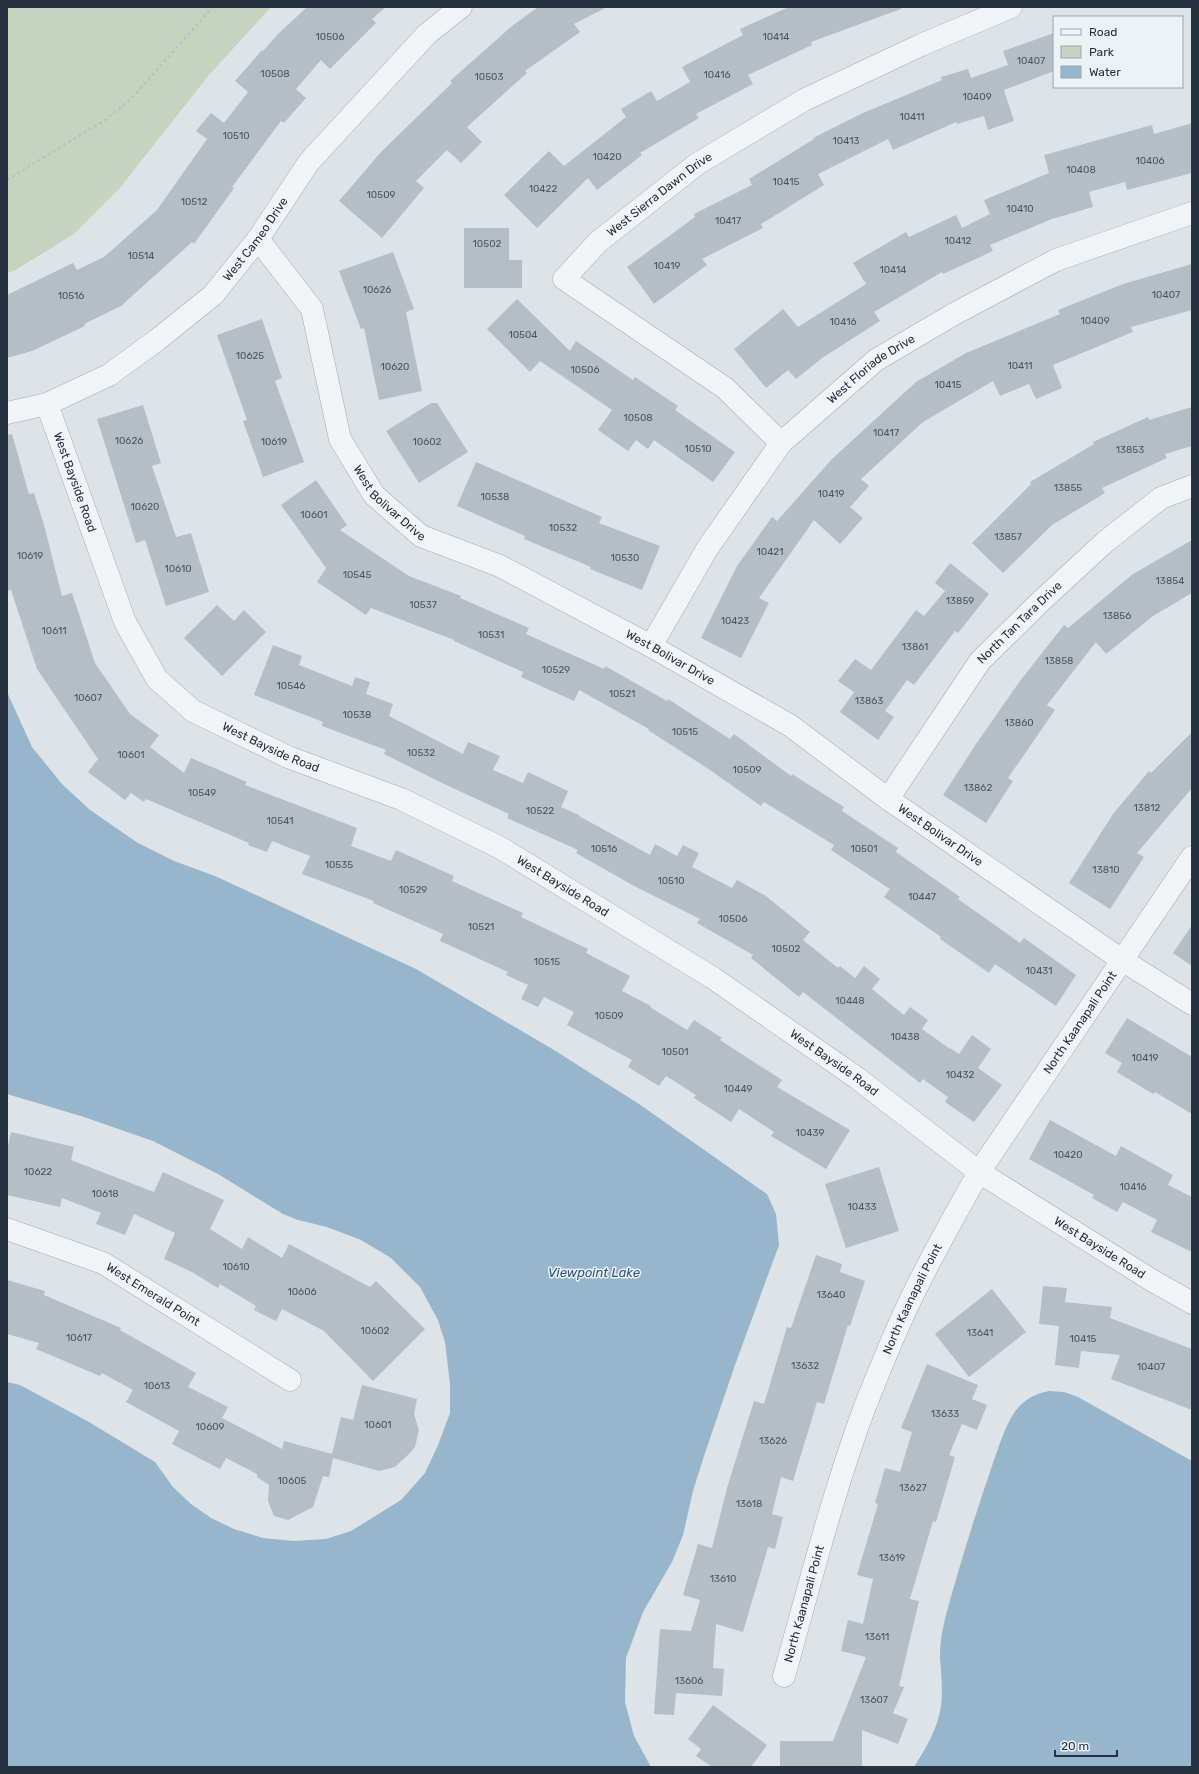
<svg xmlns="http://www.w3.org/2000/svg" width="1199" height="1774" font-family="Rubik,sans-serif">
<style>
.green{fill:#c6d3be}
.water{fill:#97b5cb}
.building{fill:#b5bdc5}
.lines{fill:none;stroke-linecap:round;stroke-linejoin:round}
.minor-casing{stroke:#a3aab2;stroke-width:23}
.path{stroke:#bcc1c7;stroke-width:2.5;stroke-dasharray:3 3;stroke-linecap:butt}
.minor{stroke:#f1f3f7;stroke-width:22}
.labels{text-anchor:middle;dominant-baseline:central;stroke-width:3;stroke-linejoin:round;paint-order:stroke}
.number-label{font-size:10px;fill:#4a5561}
.street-label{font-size:12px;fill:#263240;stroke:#edf2f6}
.water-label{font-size:13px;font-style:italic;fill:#2e5676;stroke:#edf2f6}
</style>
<rect width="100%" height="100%" fill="#dee3e8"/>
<path class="green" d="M7 7H271L209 75 119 189 74 234 14 271 7 273Z"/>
<g class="water">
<path d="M7 692 32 747 62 784 90 810 138 843 174 861 215 876 416 969 554 1050 639 1104 767 1194 776 1214 779 1245 735 1365 705 1453 693 1491 683 1535 672 1562 643 1612 626 1658 625 1702 634 1736 651 1767H7V1382L20 1385 89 1422 155 1462 173 1487 191 1504 211 1518 234 1529 263 1538 293 1541 326 1539 351 1531 401 1500 425 1473 438 1445 450 1413V1384L445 1342 438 1320 420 1287 391 1258 361 1240 327 1227 298 1220 283 1214 218 1174 153 1141 84 1117 7 1094Z"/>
<path d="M1049 1391 1064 1392 1078 1397 1192 1461V1767H914C926 1748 938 1728 941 1706 943 1689 941 1673 940 1657 940 1641 943 1626 947 1611 961 1561 976 1512 993 1463 999 1447 1004 1428 1014 1413 1023 1400 1034 1394 1049 1391Z"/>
</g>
<g class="building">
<path d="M307 7H386L372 19 376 23 330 69 321 60 296 89 306 98 284 123 281 121 232 187 234 188 194 244 192 242 121 306 84 324 85 326 32 351 7 358V295L73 263 77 270 104 257 157 210 207 139 196 131 211 113 224 123 248 92 235 81 262 50 263 51 278 34Z"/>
<path d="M538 7H607L574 24 580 32 525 71 527 73 467 127 482 142 461 163 447 150 416 181 424 188 382 238 339 201 381 152 452 83 450 81 512 26Z"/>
<path d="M789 7H900L901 9 811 42 812 45 748 75 753 84 696 114 699 118 640 153 642 155 597 190 588 178 537 228 504 195 549 151 564 166 626 117 621 109 651 91 657 101 690 82 682 67 743 35 740 29Z"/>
<path d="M1054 33V71L1004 90 1014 121 988 130 984 116 957 124 956 122 893 150 888 139 818 174 824 185 761 224 763 228 702 259 707 265 654 304 627 267 695 217 694 214 752 185 749 179 814 139 813 138 863 113 942 80 941 77 968 69 971 78 1008 65 1003 51Z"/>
<path d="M1192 123V173L1127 190 1125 182 1089 192 1093 207 1052 219 990 245 993 251 943 274 942 272 874 312 880 321 822 358 796 379 788 370 766 388 734 349 783 309 798 327 866 284 853 263 906 232 909 237 956 215 962 228 990 214 984 200 1049 173 1044 155 1152 125 1154 134Z"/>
<path d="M464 228H509V260H522V288H464Z"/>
<path d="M393 252 414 309 406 312 422 391 379 400 364 328 361 329 339 271Z"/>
<path d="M1192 264V310L1131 327 1133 332 1053 365 1062 388 1036 399 1029 384 1000 396 993 381 923 422 861 479 869 486 850 507 863 518 840 544 814 520 759 598 769 603 741 658 701 638 737 566 772 517 777 521 832 459 916 382 966 353 1060 314 1058 310 1123 284Z"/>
<path d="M517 299 570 351 576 341 633 380 635 377 678 406 675 410 735 452 713 482 654 440 648 449 636 440 628 451 598 430 612 410 540 361 530 372 487 329Z"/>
<path d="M262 319 282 378 275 381 304 462 263 477 243 421 247 420 217 335Z"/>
<path d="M431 403H437L468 452 419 483 386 431Z"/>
<path d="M143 405 161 463 152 466 176 537 191 533 209 592 166 606 145 540 136 543 97 419Z"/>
<path d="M1192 407V446L1165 454 1167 458 1102 488 1105 493 1052 525 1003 573 972 543 1031 484 1030 482 1094 444 1093 442 1148 417 1149 420Z"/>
<path d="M12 434 29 494 34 493 44 525 62 596 72 593 95 663 130 714 159 735 150 747 184 773 191 758 247 782 245 785 357 828 351 846 391 861 396 850 454 876 452 881 523 913 521 917 588 949 586 953 630 976 622 991 651 1006 650 1007 687 1030 694 1020 722 1038 720 1040 782 1080 777 1087 850 1130 826 1169 771 1136 774 1132 739 1109 731 1122 694 1098 696 1095 666 1076 659 1086 628 1067 632 1060 567 1025 574 1012 544 997 538 1007 521 999 528 985 506 975 508 972 440 941 443 934 373 903 374 901 302 874 310 856 272 841 267 852 248 845 249 843 146 799 144 802 131 793 125 800 88 772 98 759 37 669 11 590 7 591V435Z"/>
<path d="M476 462 602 517 599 523 660 546 642 590 590 569 591 567 524 539 525 536 457 506Z"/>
<path d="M316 480 347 525 340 530 409 576 461 596 460 598 529 628 526 634 604 669 605 666 667 701 668 699 730 739 734 734 791 776 792 774 844 807 842 811 898 848 896 852 960 897 958 899 1020 943 1024 938 1076 975 1056 1006 995 964 989 973 940 939 941 937 884 897 890 889 831 850 834 845 764 802 761 806 710 770 648 730 649 729 579 690 574 701 521 677 523 672 454 641V640L371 608 366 615 317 582 326 568 281 505Z"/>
<path d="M1192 540V593L1153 616 1106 654 1096 642 1047 705 1055 710 1008 778 1013 781 986 823 943 795 976 744 1020 681 1064 625 1068 628 1133 574Z"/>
<path d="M950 563 989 594 958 633 955 631 914 685 907 680 885 711 894 717 878 740 840 712 854 692 838 681 855 659 871 670 916 610 924 616 945 591 935 583Z"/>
<path d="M217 605 234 621 244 610 266 632 222 676 184 638Z"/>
<path d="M273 645 302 656 299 665 352 686 355 677 370 682 366 694 393 704 389 716 463 754 468 742 500 756 493 770 523 783 528 772 568 791 561 807 579 815V816L650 855 655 844 677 856 683 845 699 853 692 867 732 888 737 880 766 896 810 932 803 940 838 968 840 966 855 978 864 966 880 979 872 989 904 1015 910 1007 928 1020 922 1029 950 1049V1048L959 1054 972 1035 991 1049 978 1068 1002 1085 974 1122 945 1102 948 1097 923 1079 920 1083 803 992 799 997 751 958 753 955 697 923 700 919 634 886 576 853 578 850 507 818 509 814 442 783 384 754 386 750 322 726 323 722 254 695Z"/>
<path d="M1192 732V788L1137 853 1144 857 1110 909 1069 883 1113 814 1149 771 1151 773Z"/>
<path d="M1192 925V966L1173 953Z"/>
<path d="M1127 1018 1192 1057V1114L1155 1092 1153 1094 1117 1072 1122 1063 1105 1053Z"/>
<path d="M1050 1120 1116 1156 1121 1146 1173 1175 1168 1185 1192 1197V1252L1151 1232 1157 1220 1123 1202 1117 1212 1092 1198 1094 1195 1029 1159Z"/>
<path d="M11 1132 74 1147 71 1160 154 1192 163 1172 224 1200 210 1229 242 1249 248 1237 282 1258 289 1244 370 1287 376 1281 425 1329 373 1381 324 1331 282 1309 276 1321 254 1310 256 1306 220 1284 218 1288 192 1272 164 1259 175 1233 134 1214 125 1235 96 1224 101 1213 62 1198 60 1207 7 1195V1150Z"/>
<path d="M879 1167 899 1231 846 1248 825 1184Z"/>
<path d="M816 1255 842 1264 840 1272 865 1281 850 1326 848 1325 824 1404 817 1402 793 1481 781 1477 772 1514 783 1517 775 1549 768 1547 743 1632 716 1624 713 1668 724 1669 722 1696 676 1693 674 1715 654 1714 660 1629 691 1631 700 1600 683 1595 698 1544 712 1548 727 1488 754 1401 764 1404 787 1327 791 1328Z"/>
<path d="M7 1280 45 1291 44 1295 121 1328 120 1330 196 1373 188 1387 228 1407 222 1418 282 1449 284 1441 332 1454 341 1417 353 1420 362 1385 417 1399 414 1414 419 1430 415 1447 410 1453 395 1467 379 1471 333 1458 329 1477 323 1476 313 1507 288 1520 274 1516 268 1501 269 1485 257 1477V1474L226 1458 220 1469 172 1444 179 1431 126 1402 133 1390 102 1373 100 1376 36 1349 39 1343 7 1334Z"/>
<path d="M1043 1286 1067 1288 1065 1302 1112 1307 1110 1318 1192 1349V1410L1111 1379 1120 1355 1081 1351 1079 1368 1055 1365 1059 1326 1039 1324Z"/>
<path d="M992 1289 1026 1332 969 1377 935 1334Z"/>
<path d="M927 1364 978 1385 972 1399 987 1405 977 1430 962 1424 949 1455 955 1457 936 1522 933 1521 910 1599 919 1601 899 1686 904 1687 893 1713 908 1719 898 1744 862 1730V1767H780V1741H833L866 1657 841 1651 848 1620 863 1624 873 1579 857 1575 878 1504 875 1503 885 1468 900 1472 912 1432 901 1428Z"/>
<path d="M713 1705 767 1745 751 1767H712L696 1756 701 1749 688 1739Z"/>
</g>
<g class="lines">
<defs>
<g id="minor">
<path id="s1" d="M258 239 312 309 340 439 374 495 421 536 500 566 651 646 791 726 888 799 1122 960 1192 1004"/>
<path id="s2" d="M47 404 125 622 157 679 193 711 288 757 401 799 499 847 713 978 857 1078 979 1172 1153 1281 1192 1303"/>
<path id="s3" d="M7 413 47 404 109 375 157 340 213 295 258 239 309 162 427 34 461 7"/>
<path id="s4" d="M781 443 725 388 564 279 598 242 697 164 804 100 921 45 1011 7"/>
<path id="s5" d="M651 646 707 549 781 443 876 360 954 314 1056 260 1192 213"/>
<path id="s6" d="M888 799 980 661 1040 602 1105 542 1161 498 1192 486"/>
<path id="s7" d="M7 1229 103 1263 290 1380"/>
<path id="s8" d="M784 1676C809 1587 832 1496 864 1409 878 1374 892 1338 909 1303 930 1258 955 1215 979 1172L1192 857"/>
</g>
</defs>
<use href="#minor" class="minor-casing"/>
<path class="path" d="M7 180 105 120 132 98 213 7"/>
<use href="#minor" class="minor"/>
</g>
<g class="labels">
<g class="number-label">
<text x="330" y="37">10506</text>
<text x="776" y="37">10414</text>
<text x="1031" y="61">10407</text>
<text x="275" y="74">10508</text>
<text x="717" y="75">10416</text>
<text x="489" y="77">10503</text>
<text x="977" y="97">10409</text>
<text x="912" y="117">10411</text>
<text x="236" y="136">10510</text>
<text x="846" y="141">10413</text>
<text x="607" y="157">10420</text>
<text x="1150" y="161">10406</text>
<text x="1081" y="170">10408</text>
<text x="786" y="182">10415</text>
<text x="543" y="189">10422</text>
<text x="381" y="195">10509</text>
<text x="194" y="202">10512</text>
<text x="1020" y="209">10410</text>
<text x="728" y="221">10417</text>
<text x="958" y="241">10412</text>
<text x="487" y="244">10502</text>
<text x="141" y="256">10514</text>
<text x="667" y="266">10419</text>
<text x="893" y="270">10414</text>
<text x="377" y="290">10626</text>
<text x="1166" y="295">10407</text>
<text x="71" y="296">10516</text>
<text x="1095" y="321">10409</text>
<text x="843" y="322">10416</text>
<text x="523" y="335">10504</text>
<text x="250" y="356">10625</text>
<text x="1020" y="366">10411</text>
<text x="395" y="367">10620</text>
<text x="585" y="370">10506</text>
<text x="948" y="385">10415</text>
<text x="638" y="418">10508</text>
<text x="886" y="433">10417</text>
<text x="129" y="441">10626</text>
<text x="274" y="442">10619</text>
<text x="427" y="442">10602</text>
<text x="698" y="449">10510</text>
<text x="1130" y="450">13853</text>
<text x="1068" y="488">13855</text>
<text x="831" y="494">10419</text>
<text x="495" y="497">10538</text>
<text x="145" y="507">10620</text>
<text x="314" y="515">10601</text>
<text x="563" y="528">10532</text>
<text x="1008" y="537">13857</text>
<text x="770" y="552">10421</text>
<text x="30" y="556">10619</text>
<text x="625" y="558">10530</text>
<text x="178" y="569">10610</text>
<text x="357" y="575">10545</text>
<text x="1170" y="581">13854</text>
<text x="960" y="601">13859</text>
<text x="423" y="605">10537</text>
<text x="1117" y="616">13856</text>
<text x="735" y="621">10423</text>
<text x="54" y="631">10611</text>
<text x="491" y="635">10531</text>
<text x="915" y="647">13861</text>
<text x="1059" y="661">13858</text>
<text x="556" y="670">10529</text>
<text x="291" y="686">10546</text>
<text x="622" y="694">10521</text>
<text x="88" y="698">10607</text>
<text x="869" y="701">13863</text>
<text x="357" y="715">10538</text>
<text x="1019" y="723">13860</text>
<text x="685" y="732">10515</text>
<text x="421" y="753">10532</text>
<text x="131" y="755">10601</text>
<text x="747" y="770">10509</text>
<text x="978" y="788">13862</text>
<text x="202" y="793">10549</text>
<text x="1147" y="808">13812</text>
<text x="540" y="811">10522</text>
<text x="280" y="821">10541</text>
<text x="604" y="849">10516</text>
<text x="864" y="849">10501</text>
<text x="339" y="865">10535</text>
<text x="1106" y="870">13810</text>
<text x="671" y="881">10510</text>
<text x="413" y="890">10529</text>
<text x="922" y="897">10447</text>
<text x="733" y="919">10506</text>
<text x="481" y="927">10521</text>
<text x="786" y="949">10502</text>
<text x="547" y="962">10515</text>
<text x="1039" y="971">10431</text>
<text x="850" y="1001">10448</text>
<text x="609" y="1016">10509</text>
<text x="905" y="1037">10438</text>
<text x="675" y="1052">10501</text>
<text x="1145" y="1058">10419</text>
<text x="960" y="1075">10432</text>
<text x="738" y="1089">10449</text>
<text x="810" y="1133">10439</text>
<text x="1068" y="1155">10420</text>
<text x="38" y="1172">10622</text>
<text x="1133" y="1187">10416</text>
<text x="105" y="1194">10618</text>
<text x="862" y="1207">10433</text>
<text x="236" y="1267">10610</text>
<text x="302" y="1292">10606</text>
<text x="831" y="1295">13640</text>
<text x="375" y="1331">10602</text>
<text x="980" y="1333">13641</text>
<text x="79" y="1338">10617</text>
<text x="1083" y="1339">10415</text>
<text x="805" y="1366">13632</text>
<text x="1151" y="1367">10407</text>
<text x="157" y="1386">10613</text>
<text x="945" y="1414">13633</text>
<text x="378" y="1425">10601</text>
<text x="210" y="1427">10609</text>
<text x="773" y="1441">13626</text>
<text x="292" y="1481">10605</text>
<text x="913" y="1488">13627</text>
<text x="749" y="1504">13618</text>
<text x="892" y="1558">13619</text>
<text x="723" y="1579">13610</text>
<text x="877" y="1637">13611</text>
<text x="689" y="1681">13606</text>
<text x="874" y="1700">13607</text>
</g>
<g class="street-label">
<text stroke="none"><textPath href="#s4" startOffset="401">West Sierra Dawn Drive</textPath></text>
<text stroke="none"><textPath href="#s3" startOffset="311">West Cameo Drive</textPath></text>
<text stroke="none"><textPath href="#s5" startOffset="358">West Floriade Drive</textPath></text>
<text stroke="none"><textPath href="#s2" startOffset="83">West Bayside Road</textPath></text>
<text stroke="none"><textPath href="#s1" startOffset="303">West Bolivar Drive</textPath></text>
<text stroke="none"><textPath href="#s6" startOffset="221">North Tan Tara Drive</textPath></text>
<text stroke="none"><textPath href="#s1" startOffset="627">West Bolivar Drive</textPath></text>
<text stroke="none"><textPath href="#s2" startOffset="431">West Bayside Road</textPath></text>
<text stroke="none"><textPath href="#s1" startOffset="951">West Bolivar Drive</textPath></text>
<text stroke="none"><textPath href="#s2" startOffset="755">West Bayside Road</textPath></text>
<text stroke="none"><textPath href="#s8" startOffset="723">North Kaanapali Point</textPath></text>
<text stroke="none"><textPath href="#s2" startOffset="1079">West Bayside Road</textPath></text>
<text stroke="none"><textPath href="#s2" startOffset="1403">West Bayside Road</textPath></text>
<text stroke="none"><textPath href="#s7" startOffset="161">West Emerald Point</textPath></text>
<text stroke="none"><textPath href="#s8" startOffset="399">North Kaanapali Point</textPath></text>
<text stroke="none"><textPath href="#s8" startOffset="75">North Kaanapali Point</textPath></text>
</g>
<g class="water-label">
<text x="594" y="1272">Viewpoint Lake</text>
</g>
</g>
<rect width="1199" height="1774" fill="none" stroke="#263240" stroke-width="16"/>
<rect x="1053" y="16" width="130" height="72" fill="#edf2f6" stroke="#9da5ad"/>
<rect x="1061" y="29" width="20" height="6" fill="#f1f3f7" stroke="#9da5ad"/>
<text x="1089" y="36" font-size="12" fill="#263240">Road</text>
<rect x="1061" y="46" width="20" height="12" fill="#c6d3be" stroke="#9da5ad"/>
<text x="1089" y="56" font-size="12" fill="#263240">Park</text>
<rect x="1061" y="66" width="20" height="12" fill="#97b5cb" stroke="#9da5ad"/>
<text x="1089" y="76" font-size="12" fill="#263240">Water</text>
<path d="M1055 1750v6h62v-6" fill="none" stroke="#263240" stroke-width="2"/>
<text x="1061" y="1750" font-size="12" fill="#263240" stroke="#edf2f6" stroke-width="3" paint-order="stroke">20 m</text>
</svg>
